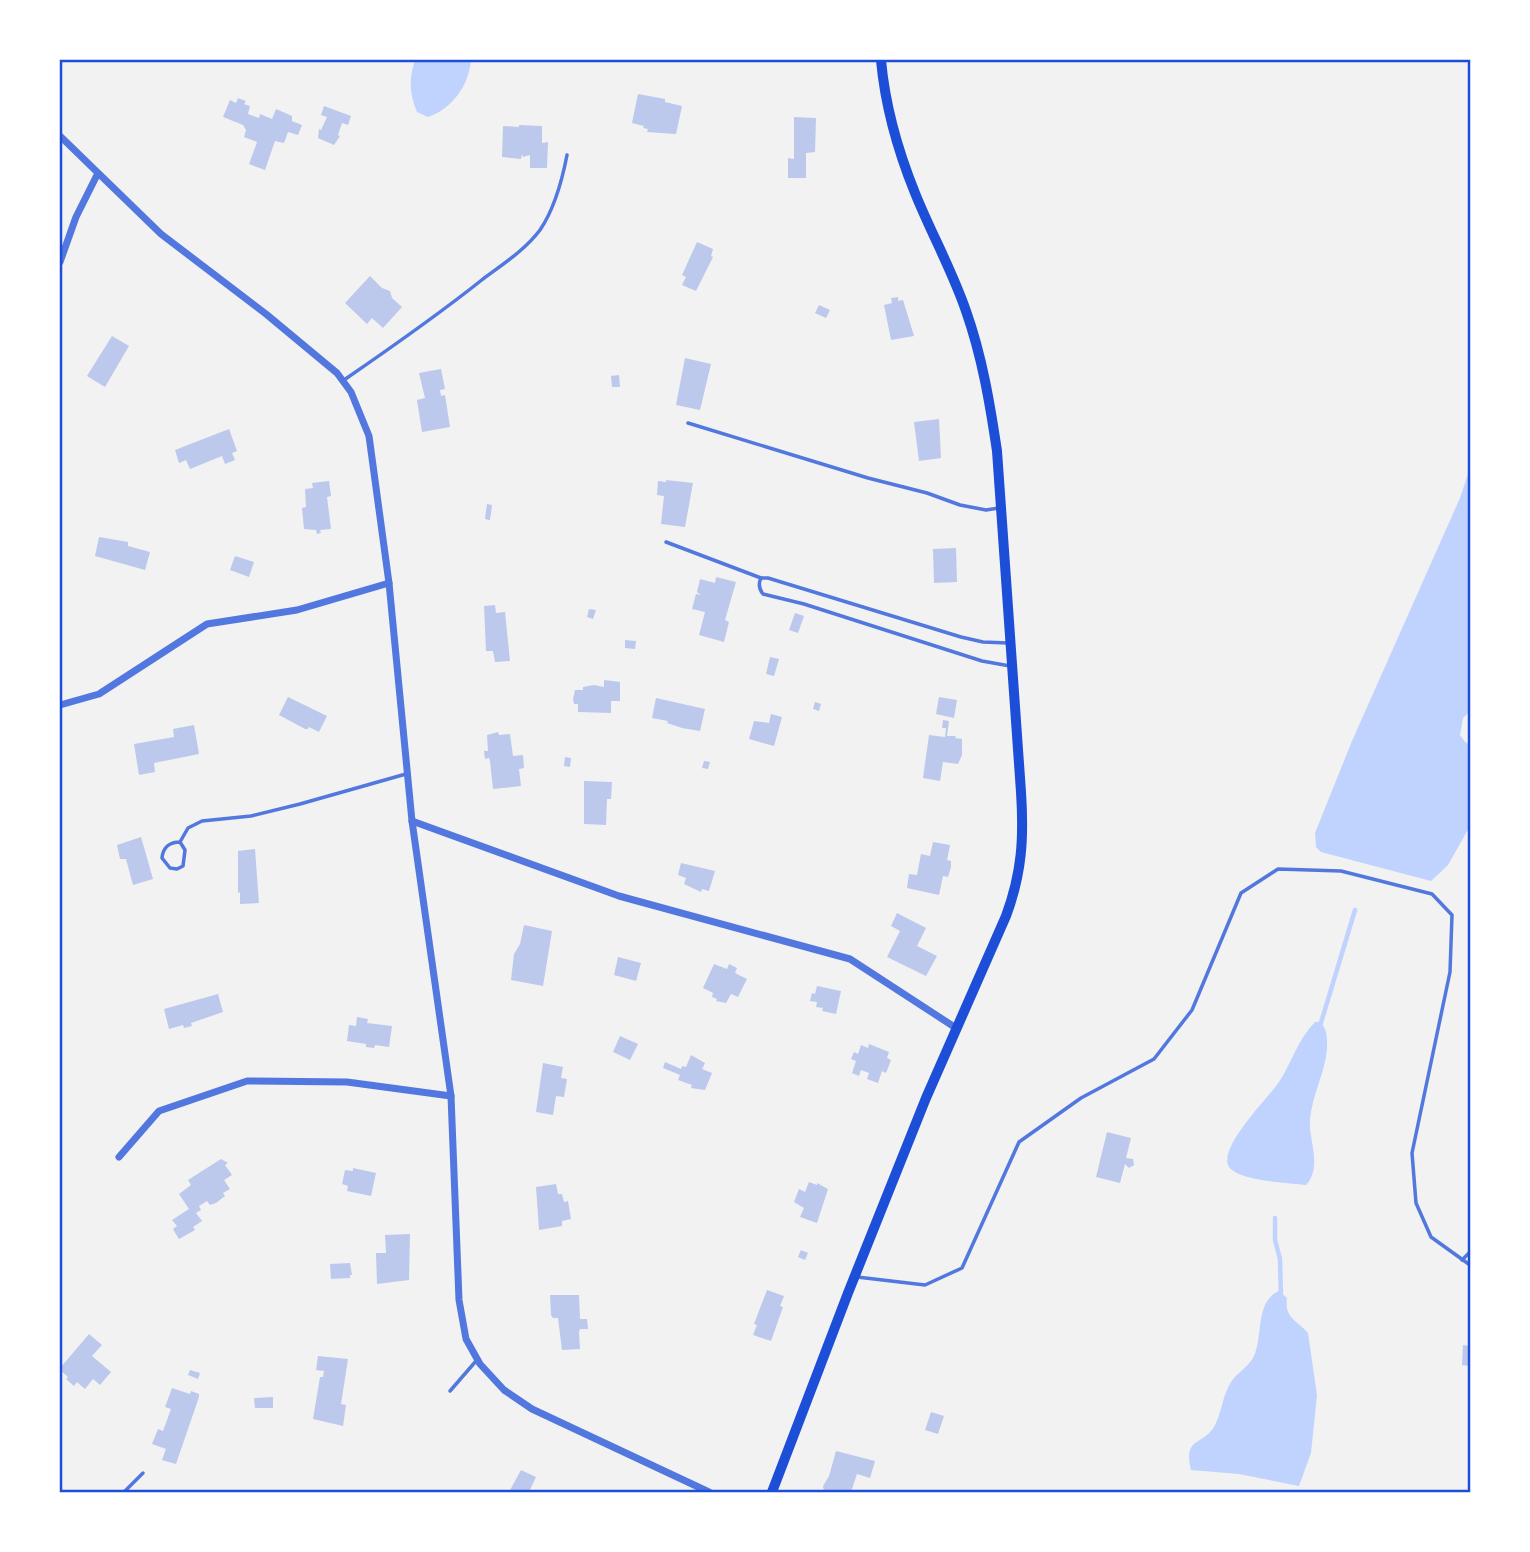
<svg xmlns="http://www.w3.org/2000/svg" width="1530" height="1552" font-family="Signika,sans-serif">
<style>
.water{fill:#bfd3fe}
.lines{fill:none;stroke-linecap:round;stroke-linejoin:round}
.stream{stroke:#bfd3fe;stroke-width:4.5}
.building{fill:#bdc9ec}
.service{stroke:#5277de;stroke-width:3.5}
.minor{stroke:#5277de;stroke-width:7}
.secondary{stroke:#1d4ed8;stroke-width:10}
.neatline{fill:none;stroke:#1d4ed8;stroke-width:2.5}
</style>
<rect width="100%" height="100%" fill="#f2f2f2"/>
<g class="water">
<path d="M415 60H471C469 85 452 109 428 117L417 112C409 93 409 78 415 60Z"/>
<path d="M1470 468V711L1463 718 1460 735 1466 743 1470 744V826L1448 865 1431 881 1321 852 1316 847 1315 833 1352 741 1460 498Z"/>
<path d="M1315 1022H1320C1328 1030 1327 1038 1327 1049 1325 1073 1312 1095 1310 1120 1308 1138 1323 1167 1306 1185 1289 1183 1239 1181 1229 1167 1217 1148 1269 1097 1279 1082 1292 1062 1298 1039 1315 1022Z"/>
<path d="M1279 1291 1287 1298C1284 1318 1297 1320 1308 1333L1317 1395 1311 1453 1299 1486 1239 1474 1191 1470C1183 1437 1202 1446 1214 1427 1222 1413 1222 1396 1231 1382 1237 1373 1247 1368 1253 1358 1264 1337 1254 1302 1279 1291Z"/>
</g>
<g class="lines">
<g class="stream">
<path d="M1320 1026 1355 910"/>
<path d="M1275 1218V1240L1280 1259 1281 1297"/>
</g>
</g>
<g class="building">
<path d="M638 94 665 99V102L682 106 676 134 647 132 648 129 643 128 644 126 632 123Z"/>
<path d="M238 98 246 101 244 104 250 106 248 114 259 118 260 114 272 119 276 109 292 116V121L302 125 298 135 288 132 284 143 275 141 265 170 249 164 257 142 244 137 246 130 243 125 223 117 230 100 236 103Z"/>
<path d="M324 106 351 116 348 125 342 123 338 135 340 136 334 145 318 138 319 129 321 130 327 117 321 115Z"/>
<path d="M794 117 816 118 815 152 806 153V178H788V158L794 159Z"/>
<path d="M519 125 542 126V143L548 142 547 168H530V155L523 157 522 154 521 159 502 157 503 126 519 127Z"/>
<path d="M697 242 713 249 711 256 713 257 696 291 682 285 686 277 682 275Z"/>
<path d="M370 276 382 288 390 291 392 298 402 307 383 328 372 318 367 324 345 303Z"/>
<path d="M898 297V301L903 300 914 336 891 340 884 305 892 303 891 298Z"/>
<path d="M819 305 830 310 826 318 815 313Z"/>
<path d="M112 336 129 346 105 387 87 376Z"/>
<path d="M685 358 711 364 700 410 676 405Z"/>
<path d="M441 369 445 389 440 390 441 396 445 395 450 427 422 432 417 400 425 398 419 373Z"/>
<path d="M619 375 620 387H612L611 376Z"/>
<path d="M939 419 941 458 919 461 914 422Z"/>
<path d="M229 429 237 451 232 453 235 460 225 464 222 456 190 469 186 460 179 463 175 450Z"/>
<path d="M666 480 693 483 685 527 661 524 664 496 657 495 658 481 666 482Z"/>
<path d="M329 481 331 496 327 497 331 529 320 530 321 533 317 534 316 530 304 529 302 508 306 507 305 489 313 488 312 483Z"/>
<path d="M487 504 492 505 490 520 485 519Z"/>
<path d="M99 537 128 542V546L150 552 145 570 95 556Z"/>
<path d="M956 548 957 582 934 583 933 549Z"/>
<path d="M235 556 254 562 249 577 230 570Z"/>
<path d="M716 577 736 582 725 620 729 622 724 642 699 635 705 612 692 609 696 594 701 595 697 592 700 579 715 583Z"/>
<path d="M495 605 496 613 505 612 510 661 495 662 493 651H486L484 606Z"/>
<path d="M589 609 596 610 593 619 587 617Z"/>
<path d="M795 613 804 616 798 633 789 630Z"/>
<path d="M625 640 636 641 635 649 625 648Z"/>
<path d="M770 657 779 659 774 676 766 674Z"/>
<path d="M604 680 620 682V701H611V713L578 712V704H574L573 699 575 690H583V687L594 685 604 687Z"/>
<path d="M288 697 327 716 319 732 309 727 308 729H305L279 715Z"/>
<path d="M939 697 957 700 954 718 936 714Z"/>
<path d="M656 698 705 709 700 731 682 728 667 723 668 721 652 718Z"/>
<path d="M815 702 821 704 819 711 813 709Z"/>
<path d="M771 714 782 717 774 746 749 739 754 721 769 723Z"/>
<path d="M943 720 949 721 947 736H956L955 738 962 739V755L958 764 943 762 940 781 923 778 929 735 945 737 946 728H942Z"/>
<path d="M194 725 199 754 154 763 155 772 139 775 134 744 174 737 173 729Z"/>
<path d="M498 732 499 735 510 734 513 756 523 755 524 768 519 769 521 786 493 789 490 761 489 758 485 759 484 751H488L487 735Z"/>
<path d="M565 757 571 758 570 767 564 766Z"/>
<path d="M704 761 710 762 708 769 702 768Z"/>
<path d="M584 781 612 782 611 799H607L606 825 584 824Z"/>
<path d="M141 837 153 879 133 885 126 859H120L117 845Z"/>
<path d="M933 842 950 845 947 860 951 861V867L948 877 943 876 939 895 907 888 909 874 917 875 921 854 930 856Z"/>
<path d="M255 849 259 903 240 904V892L238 893V851Z"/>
<path d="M681 863 715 871 709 891 702 889 701 892 684 884 686 878 678 875Z"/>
<path d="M897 913 926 928 917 946 937 956 926 976 887 957 900 931 891 926Z"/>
<path d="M524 925 552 931 543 986 511 980 514 954 520 944Z"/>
<path d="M618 957 641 963 636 981 614 975Z"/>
<path d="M714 964 727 969 729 964 737 968 735 973 747 979 738 997 731 994 726 1003 716 1001 717 999 712 997 713 993 703 988Z"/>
<path d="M817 986 841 991 836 1014 822 1011 823 1008 816 1007 817 1002 810 1001 812 993 815 994Z"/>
<path d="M218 994 223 1012 191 1023 192 1026 184 1028 183 1025 169 1029 164 1009Z"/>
<path d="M357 1017 368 1019 367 1023 392 1026 389 1047 375 1045 374 1048 366 1047V1044L347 1041 349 1025 356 1026Z"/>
<path d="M620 1036 638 1044 630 1060 613 1052Z"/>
<path d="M869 1044 889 1052 887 1058 891 1060 886 1073 882 1071 878 1083 867 1079 869 1073 861 1070 859 1076 852 1073 856 1061 851 1059 854 1052 858 1054 861 1045 868 1048Z"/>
<path d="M691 1055 705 1063 702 1069 712 1073 705 1090 691 1088 692 1085 678 1080 680 1075 663 1068 665 1062 681 1069 682 1066 686 1067Z"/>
<path d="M543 1063 563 1067 561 1078 567 1079 564 1097 556 1096 553 1115 536 1112Z"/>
<path d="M1107 1132 1131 1138 1126 1158 1133 1159 1134 1165 1129 1168 1125 1164 1120 1183 1096 1177Z"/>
<path d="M221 1159 228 1163 225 1165 232 1175 224 1180 230 1189 223 1193 225 1196 216 1203 210 1205 207 1201 199 1206 201 1210 196 1213 202 1221 193 1227 195 1230 179 1239 174 1231 173 1229 177 1226 172 1220 189 1209 179 1194 191 1185 188 1180Z"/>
<path d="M353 1168 376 1173 371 1196 347 1191 348 1186 342 1184 345 1170 353 1171Z"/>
<path d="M809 1182 817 1185V1183L828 1189 817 1223 800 1217 804 1208 794 1202 799 1189 805 1192Z"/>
<path d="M556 1184 558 1194H562L564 1202 568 1201 571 1219 562 1221V1226L539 1230 536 1187Z"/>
<path d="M410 1234 409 1280 377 1284 376 1253H386L385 1235Z"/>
<path d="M801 1250 808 1253 805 1260 798 1257Z"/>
<path d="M350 1263 352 1275H350V1278L331 1279 330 1264Z"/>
<path d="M767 1290 784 1296 780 1306 783 1307 771 1341 753 1335 757 1325 754 1324Z"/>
<path d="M550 1295H579L580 1319H587L588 1329H580L579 1332 580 1349 562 1350 558 1318H553L551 1315Z"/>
<path d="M89 1334 102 1345 92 1356 111 1372 100 1385 93 1379 85 1389 77 1382 74 1386 66 1379 68 1377 60 1370V1365L61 1367Z"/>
<path d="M1463 1345 1470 1346V1366L1462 1365Z"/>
<path d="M318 1356 348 1359 341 1404 346 1405 343 1426 313 1419 320 1377H323L324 1371 316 1370Z"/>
<path d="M190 1370 200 1373 198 1379 188 1375Z"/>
<path d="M172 1388 190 1394 191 1391 199 1394V1397L176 1464 162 1460 166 1449 152 1444 158 1429 163 1431 171 1409 165 1407Z"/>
<path d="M273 1397V1408H255L254 1398Z"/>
<path d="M931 1412 944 1416 938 1434 925 1430Z"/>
<path d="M836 1451 875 1461 870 1478 857 1474 851 1492H824L823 1486 829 1476Z"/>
<path d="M521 1470 536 1477 529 1492H509Z"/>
</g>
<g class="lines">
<g class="service">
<path d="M344 380C392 347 438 315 483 279 503 264 525 250 540 230 555 208 562 181 567 155"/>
<path d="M688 423 868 478 927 493 960 505 986 510 999 508"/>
<path d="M666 542 761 578"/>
<path d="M1008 643 983 642 961 637 768 578H761C758 584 759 589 763 594L804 604 982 661 1010 666"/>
<path d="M180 842 185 850 183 866 177 869 170 868 162 858C163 847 170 842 180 842L188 828 202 821 251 816 300 804 406 774"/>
<path d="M1462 1260 1470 1252"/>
<path d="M857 1277 925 1285 962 1268 1019 1142 1081 1098 1154 1059 1192 1010 1241 893 1278 869 1341 871 1432 894 1452 915 1450 972 1412 1153 1416 1203 1431 1237 1470 1265"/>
<path d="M450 1391 476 1361"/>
<path d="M124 1492 143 1473"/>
</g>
<g class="minor">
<path d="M60 136 161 234 266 314 337 373 351 392 369 436 389 583 412 821 451 1096 459 1300 466 1339 480 1364 504 1390 532 1409 709 1492"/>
<path d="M60 262 76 217 97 175"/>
<path d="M60 705 99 694 207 624 297 610 389 583"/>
<path d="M412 821 619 896 850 959 956 1028"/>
<path d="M119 1157 159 1111 247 1081 347 1082 451 1096"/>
</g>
<path class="secondary" d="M772 1492 848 1293 926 1098 1006 916C1022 873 1024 838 1021 792L997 451C990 404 982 356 966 311 952 270 931 233 915 193 898 151 885 105 881 60"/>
</g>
<rect width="1530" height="1552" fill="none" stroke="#ffffff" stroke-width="122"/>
<rect x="61" y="61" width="1408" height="1430" class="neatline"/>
</svg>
